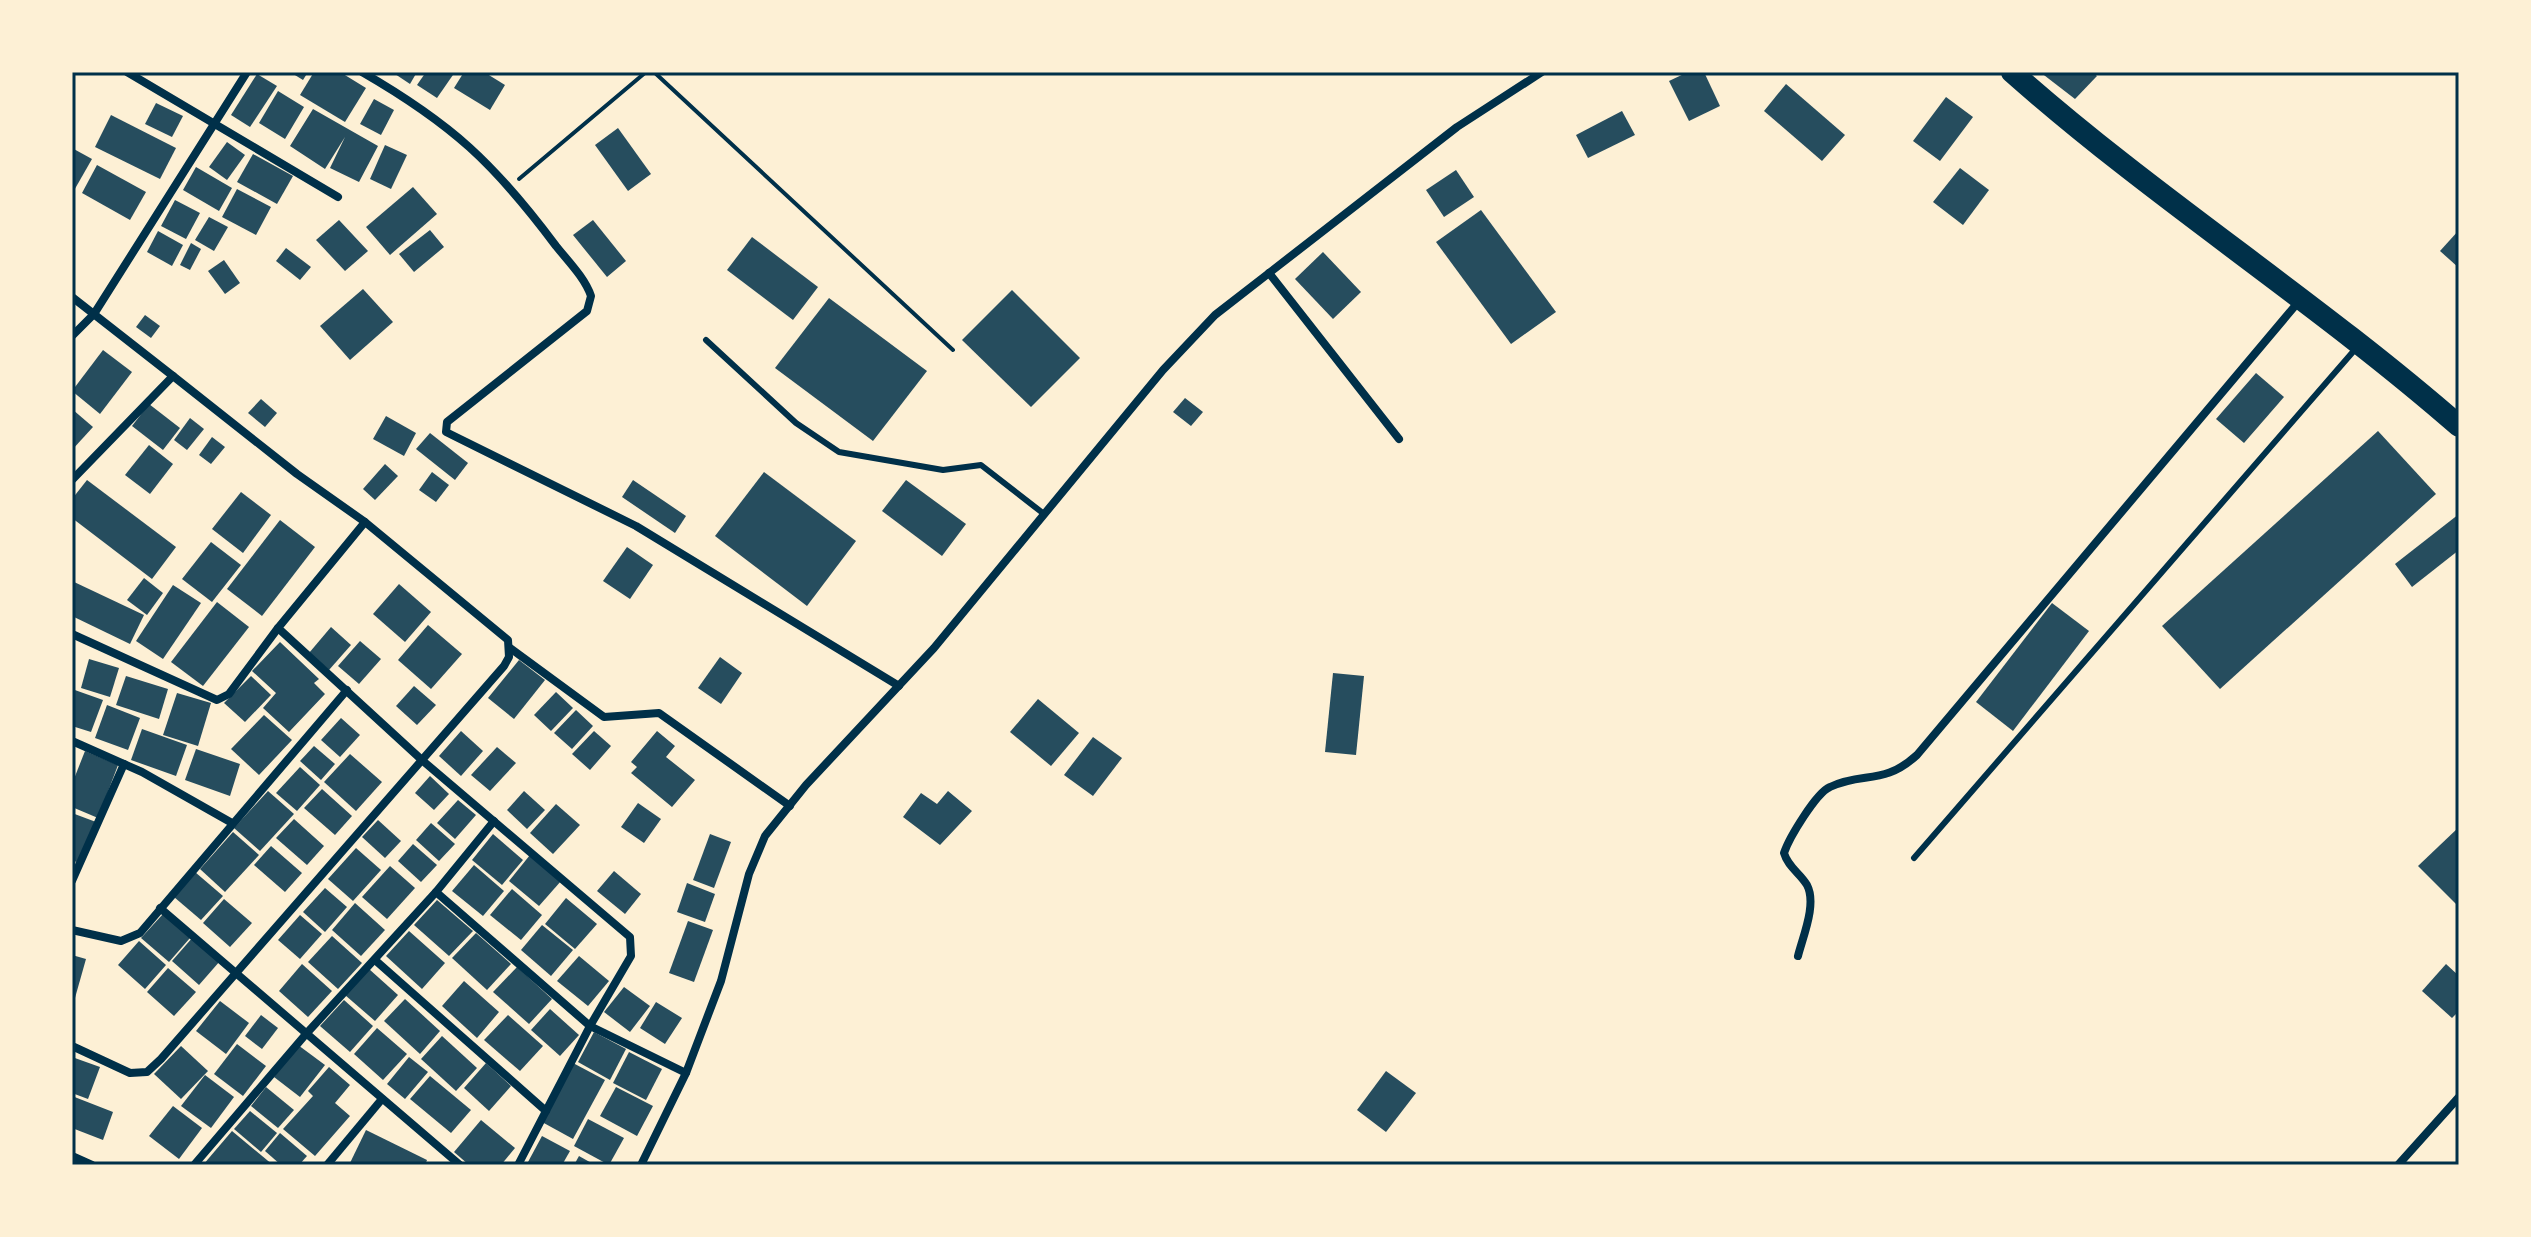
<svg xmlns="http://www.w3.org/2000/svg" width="2531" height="1237" font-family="'Public Sans',sans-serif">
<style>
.building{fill:#264d5e}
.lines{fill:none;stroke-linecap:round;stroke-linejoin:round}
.path{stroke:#003049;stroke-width:4}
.service{stroke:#003049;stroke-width:6}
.minor{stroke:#003049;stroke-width:8}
.trunk{stroke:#003049;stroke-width:22}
.neatline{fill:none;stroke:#003049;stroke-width:3}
</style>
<rect width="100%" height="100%" fill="#fdf0d5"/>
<g class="building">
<path d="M290 72H308L303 80Z"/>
<path d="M314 72H340L366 88 345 122 300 95Z"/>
<path d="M392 72H417L410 84Z"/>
<path d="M426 72H455L437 98 417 85Z"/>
<path d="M464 72H484L505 85 490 110 454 88Z"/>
<path d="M1688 72H1704L1720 106 1689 121 1669 81Z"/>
<path d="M2040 72H2092L2097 76 2075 99Z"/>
<path d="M257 74 277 86 250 127 231 115Z"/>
<path d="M1786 84 1845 135 1822 161 1764 111Z"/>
<path d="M278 91 304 107 285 139 259 123Z"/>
<path d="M1946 97 1973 117 1940 161 1913 141Z"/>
<path d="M374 99 394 110 381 135 360 124Z"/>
<path d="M156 103 183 116 172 137 145 124Z"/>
<path d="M313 109 378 146 359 182 330 168 345 137 325 169 290 146Z"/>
<path d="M1622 111 1635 135 1588 158 1576 135Z"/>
<path d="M111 115 176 148 160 179 95 147Z"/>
<path d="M618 128 651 174 628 191 595 145Z"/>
<path d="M227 142 245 155 227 180 209 167Z"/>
<path d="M385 145 407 155 391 189 370 179Z"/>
<path d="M72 148 92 159 72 194Z"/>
<path d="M253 154 293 176 277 204 237 182Z"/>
<path d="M97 165 146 192 130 220 82 193Z"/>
<path d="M196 167 232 188 219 211 183 190Z"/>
<path d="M1960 168 1989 190 1963 225 1933 202Z"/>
<path d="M1456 170 1474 197 1444 217 1426 190Z"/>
<path d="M413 187 437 214 390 255 366 227Z"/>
<path d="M237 189 271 207 256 235 222 217Z"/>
<path d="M175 200 200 213 186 239 161 226Z"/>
<path d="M1481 210 1556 312 1511 344 1436 242Z"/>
<path d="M209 217 228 227 214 251 195 240Z"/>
<path d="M339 220 368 251 345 271 316 240Z"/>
<path d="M593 220 626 261 607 277 573 235Z"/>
<path d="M430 230 444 247 414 272 399 254Z"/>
<path d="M2459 230V268L2440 251Z"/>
<path d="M158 231 183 245 172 266 147 252Z"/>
<path d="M752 237 818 287 793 320 727 270Z"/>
<path d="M191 243 201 249 190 270 180 265Z"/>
<path d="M286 248 311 267 300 280 276 261Z"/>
<path d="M1323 252 1361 292 1333 319 1295 279Z"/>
<path d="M224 260 240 283 225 294 208 271Z"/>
<path d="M363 289 393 322 350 360 320 326Z"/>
<path d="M1012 290 1080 358 1031 407 962 340Z"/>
<path d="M829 298 927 371 873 441 775 368Z"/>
<path d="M145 315 160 326 151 338 136 327Z"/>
<path d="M103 350 132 372 100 414 72 391Z"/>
<path d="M2256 373 2284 397 2244 443 2216 419Z"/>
<path d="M1185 398 1203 412 1191 426 1173 412Z"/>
<path d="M261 399 277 413 265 427 248 413Z"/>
<path d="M149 404 180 428 163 450 132 426Z"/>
<path d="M72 409 93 427 72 450Z"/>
<path d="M386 416 416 433 404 456 373 439Z"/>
<path d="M190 418 204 429 187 450 174 440Z"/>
<path d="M2378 431 2436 494 2220 689 2162 626Z"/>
<path d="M430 433 468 463 455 480 416 449Z"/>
<path d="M212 437 225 447 211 464 199 455Z"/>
<path d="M149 445 173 464 150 494 125 475Z"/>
<path d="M385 464 398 476 375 500 363 489Z"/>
<path d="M432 472 449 485 436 502 419 490Z"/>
<path d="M764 472 856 541 807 606 715 536Z"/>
<path d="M87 480 176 547 152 579 72 518V499Z"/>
<path d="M633 480 686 516 675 533 622 497Z"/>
<path d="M906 480 966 524 942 556 882 511Z"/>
<path d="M241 492 271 515 243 553 212 529Z"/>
<path d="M2459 514V550L2412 587 2395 564Z"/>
<path d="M280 520 315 547 262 616 227 589Z"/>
<path d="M211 542 241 565 212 602 182 579Z"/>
<path d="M627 547 653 565 630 599 603 581Z"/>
<path d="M144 578 163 593 147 615 127 600Z"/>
<path d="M72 581 144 615 130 644 72 616Z"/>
<path d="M399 584 431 612 405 642 373 614Z"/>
<path d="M173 585 201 603 163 659 136 641Z"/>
<path d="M217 602 249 627 203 686 171 662Z"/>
<path d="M2052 603 2089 631 2013 731 1976 702Z"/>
<path d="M428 625 462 654 431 689 398 660Z"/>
<path d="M331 627 351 645 329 670 309 653Z"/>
<path d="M360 641 381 659 359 684 338 666Z"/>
<path d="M280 642 319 679 314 683 325 694 289 732 263 708 276 693 252 671Z"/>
<path d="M720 657 742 673 721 704 698 688Z"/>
<path d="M89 659 119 668 110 697 81 688Z"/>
<path d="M519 660 545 680 514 719 488 698Z"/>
<path d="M1333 673 1364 676 1356 755 1325 752Z"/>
<path d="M126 676 168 689 159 719 116 705Z"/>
<path d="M251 676 271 695 245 722 224 703Z"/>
<path d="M414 686 436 705 417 725 396 706Z"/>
<path d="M72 689 103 700 91 732 72 726Z"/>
<path d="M556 692 573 708 551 731 534 715Z"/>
<path d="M177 693 211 703 198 746 163 735Z"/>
<path d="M1038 699 1079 733 1051 766 1010 732Z"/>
<path d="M107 705 140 718 128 750 95 738Z"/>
<path d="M576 710 593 726 572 749 554 733Z"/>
<path d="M264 715 292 740 259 775 231 749Z"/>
<path d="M341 718 360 735 340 757 321 740Z"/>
<path d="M142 729 187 745 176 776 131 760Z"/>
<path d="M461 731 483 751 461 776 439 756Z"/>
<path d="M594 731 611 746 590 770 572 754Z"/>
<path d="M657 731 675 746 666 757 695 780 672 807 631 773 637 767 631 762Z"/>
<path d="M1093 737 1122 758 1093 796 1064 775Z"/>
<path d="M314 746 335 764 321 780 300 761Z"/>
<path d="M497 747 516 763 490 791 471 775Z"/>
<path d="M196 749 240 764 230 796 185 780Z"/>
<path d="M85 751 118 765 98 818 72 807V784Z"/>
<path d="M350 754 382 782 356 811 324 782Z"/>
<path d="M300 767 320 785 297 811 276 793Z"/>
<path d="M430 776 449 794 434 810 415 793Z"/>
<path d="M322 789 352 816 335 835 304 808Z"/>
<path d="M268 791 294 814 260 851 234 828Z"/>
<path d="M524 791 545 810 527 829 507 810Z"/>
<path d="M948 791 972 811 940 845 903 817 921 793 937 804Z"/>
<path d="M458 800 476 815 455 839 437 823Z"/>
<path d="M638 803 661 819 644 843 621 827Z"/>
<path d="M556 804 580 825 553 854 530 833Z"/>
<path d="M72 813 96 822 79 863 72 860Z"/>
<path d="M294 819 324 846 307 865 276 838Z"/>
<path d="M378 820 401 841 385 858 362 837Z"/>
<path d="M431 823 455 844 439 861 416 840Z"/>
<path d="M2459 827V903L2457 905 2418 866Z"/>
<path d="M233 832 259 855 225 892 200 869Z"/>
<path d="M493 834 523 860 502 885 472 860Z"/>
<path d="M710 834 731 842 714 888 693 880Z"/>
<path d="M413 844 437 865 421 882 398 861Z"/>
<path d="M271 846 302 873 285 892 254 865Z"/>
<path d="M356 848 381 870 353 901 328 879Z"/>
<path d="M530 855 561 881 539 906 509 881Z"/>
<path d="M474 865 504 891 483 916 452 891Z"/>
<path d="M390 866 415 888 387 919 362 897Z"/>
<path d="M614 871 641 894 625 914 597 891Z"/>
<path d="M195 872 223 896 201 920 174 897Z"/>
<path d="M687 883 715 894 705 922 677 912Z"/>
<path d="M325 888 347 907 325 932 303 912Z"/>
<path d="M512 889 542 915 521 940 490 915Z"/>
<path d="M566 898 597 924 575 949 545 924Z"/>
<path d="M224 899 252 923 230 947 203 923Z"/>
<path d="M437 900 473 931 449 956 414 925Z"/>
<path d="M355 903 385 930 361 956 332 930Z"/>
<path d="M163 914 190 938 169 962 141 938Z"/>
<path d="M300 915 322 934 300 959 278 940Z"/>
<path d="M688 921 713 930 694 982 669 973Z"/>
<path d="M542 925 573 950 551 976 521 950Z"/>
<path d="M409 931 445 963 422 989 386 956Z"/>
<path d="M476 933 511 964 487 990 452 958Z"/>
<path d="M332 936 362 963 338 989 308 962Z"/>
<path d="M193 937 220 961 199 985 172 961Z"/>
<path d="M139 941 166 965 145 989 118 965Z"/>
<path d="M72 955 86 959 73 1005 72 1004Z"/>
<path d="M579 956 609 981 588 1006 557 981Z"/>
<path d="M302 964 332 991 308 1017 279 991Z"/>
<path d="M2446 964 2459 976V1011L2452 1018 2422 991Z"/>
<path d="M517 967 552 999 529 1024 493 992Z"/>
<path d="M168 968 196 992 174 1016 147 992Z"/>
<path d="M369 969 398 995 375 1021 345 995Z"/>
<path d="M464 981 499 1012 477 1038 442 1006Z"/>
<path d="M624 987 650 1006 630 1032 604 1012Z"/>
<path d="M405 999 440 1031 420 1054 384 1021Z"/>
<path d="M344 1000 373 1026 350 1052 320 1026Z"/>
<path d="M220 1001 249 1023 226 1054 196 1031Z"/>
<path d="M656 1002 682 1018 665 1044 640 1028Z"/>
<path d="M550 1009 579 1035 560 1056 531 1030Z"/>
<path d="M261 1015 278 1028 262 1049 245 1036Z"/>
<path d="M508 1015 543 1046 520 1071 484 1040Z"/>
<path d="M377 1028 407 1054 383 1080 354 1054Z"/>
<path d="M594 1032 626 1049 610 1080 578 1062Z"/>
<path d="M442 1036 477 1068 456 1091 421 1059Z"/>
<path d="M237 1044 266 1066 243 1096 214 1074Z"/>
<path d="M298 1045 325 1065 300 1097 274 1077Z"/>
<path d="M181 1046 208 1071 181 1099 154 1074Z"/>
<path d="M629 1052 662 1069 646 1100 613 1083Z"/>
<path d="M72 1057 100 1067 88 1099 72 1093Z"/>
<path d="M409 1057 428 1072 405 1099 387 1084Z"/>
<path d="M486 1063 511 1086 489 1111 464 1088Z"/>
<path d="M573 1063 605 1080 573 1139 542 1122Z"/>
<path d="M329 1067 350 1085 335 1103 350 1116 315 1156 283 1129 313 1096 308 1091Z"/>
<path d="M1386 1071 1416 1093 1386 1132 1357 1110Z"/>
<path d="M205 1075 234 1097 211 1128 181 1106Z"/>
<path d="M430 1076 471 1110 451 1133 410 1099Z"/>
<path d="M266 1087 294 1110 278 1128 251 1106Z"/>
<path d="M616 1087 653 1106 637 1136 600 1116Z"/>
<path d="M72 1096 113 1112 103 1140 72 1128Z"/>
<path d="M173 1106 202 1128 179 1159 149 1136Z"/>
<path d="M250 1111 277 1133 261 1152 234 1129Z"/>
<path d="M588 1119 624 1138 609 1165 574 1146Z"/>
<path d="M481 1120 515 1148 501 1165H469L454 1152Z"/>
<path d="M366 1130 427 1160 425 1165H349Z"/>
<path d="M232 1131 273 1165H203Z"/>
<path d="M280 1133 307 1156 299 1165H281L265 1151Z"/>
<path d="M542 1136 570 1151 562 1165 528 1162Z"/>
<path d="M579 1156 595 1165H574Z"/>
</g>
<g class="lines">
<g class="path">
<path d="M654 72 953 350"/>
<path d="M519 179 646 72"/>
</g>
<g class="service">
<path d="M706 340 796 423 839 452 943 470 981 465 1044 514"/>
<path d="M1914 858 2358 346"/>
</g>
<g class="minor">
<path d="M127 72 338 197"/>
<path d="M362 72C452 124 494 163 556 246 568 261 585 278 591 296L587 311 447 422 446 432 636 526 899 686"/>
<path d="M1269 273 1399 439"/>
<path d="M72 297 173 376"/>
<path d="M72 336 94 314 247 72"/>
<path d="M72 480 173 376 297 474 365 522 508 640 509 657 504 666 161 1059 147 1072 130 1073 72 1046"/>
<path d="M72 634 217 700 229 694 278 628"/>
<path d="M510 648 604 717 659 713 790 806"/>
<path d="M72 741 142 772 232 823"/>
<path d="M72 881 124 764"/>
<path d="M436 892 494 821"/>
<path d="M160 908 460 1165"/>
<path d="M72 930 121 941 140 933 347 690"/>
<path d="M1798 956C1803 936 1817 904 1807 885 1800 873 1788 867 1784 853 1789 838 1816 793 1830 787 1864 771 1883 786 1917 755L2300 300"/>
<path d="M375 960 546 1111"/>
<path d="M72 1156 92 1165"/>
<path d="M194 1165 306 1034 436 892 590 1026 631 956 630 937 423 761 278 628 365 522"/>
<path d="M327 1165 382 1099"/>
<path d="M518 1165 590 1026 686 1073"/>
<path d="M641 1165 686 1073 721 981 749 874 765 836 806 785 934 648 1163 370 1215 315 1457 127 1542 72"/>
<path d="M2398 1165 2459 1097"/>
</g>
<path class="trunk" d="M2012 72C2154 198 2316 301 2459 426"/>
</g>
<rect width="2531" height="1237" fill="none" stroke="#fdf0d5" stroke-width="148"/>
<rect x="74" y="74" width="2383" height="1089" class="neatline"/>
</svg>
